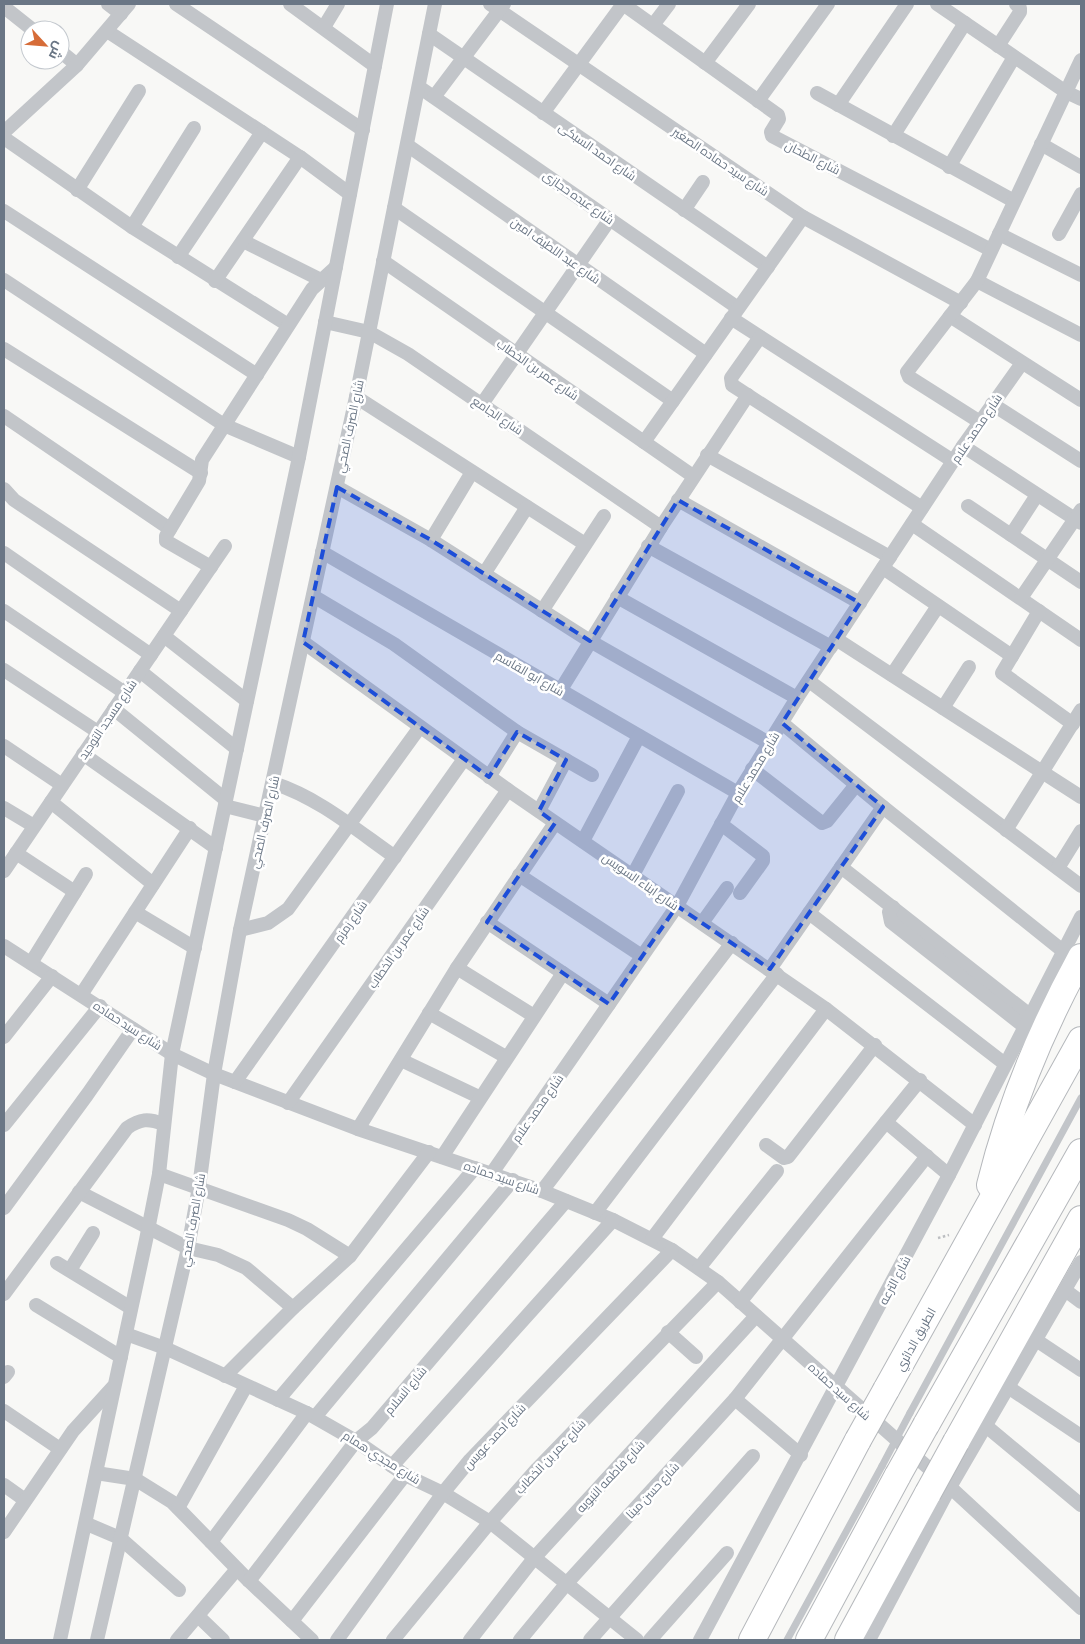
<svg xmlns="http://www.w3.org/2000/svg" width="1085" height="1644" font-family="Commissioner,Cairo,sans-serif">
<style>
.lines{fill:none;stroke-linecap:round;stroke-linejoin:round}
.highway-casing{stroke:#b5b8bc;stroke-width:28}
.path{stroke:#bcbec1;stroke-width:2.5;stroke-dasharray:2.5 2.5;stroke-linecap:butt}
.lane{stroke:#c2c5c9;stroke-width:7}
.street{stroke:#c2c5c9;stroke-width:14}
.highway{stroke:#fff;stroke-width:26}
.highway-bridge-casing{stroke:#b5b8bc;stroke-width:28;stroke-linecap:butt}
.lane-bridge{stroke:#c2c5c9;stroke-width:7}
.highway-bridge{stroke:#fff;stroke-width:26}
.marked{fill:#1d4ed8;fill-opacity:0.2;stroke:#1d4ed8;stroke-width:4;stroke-dasharray:10 6;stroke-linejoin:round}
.labels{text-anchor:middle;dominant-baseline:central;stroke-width:5;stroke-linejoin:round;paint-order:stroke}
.street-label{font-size:12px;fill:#6a7685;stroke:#fff}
</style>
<rect width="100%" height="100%" fill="#f8f8f6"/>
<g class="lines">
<defs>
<g id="highway">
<path d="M990 1185C1010 1104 1041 1030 1081 957"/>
<path d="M886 1390 1081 1040"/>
<path d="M926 1425 1081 1152"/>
<path d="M956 1442 1081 1219"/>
<path d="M752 1640 858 1440"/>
<path d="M809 1640 898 1475"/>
<path d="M848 1640 928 1493"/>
</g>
</defs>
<use href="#highway" class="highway-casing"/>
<path class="path" d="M938 1238 949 1235"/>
<g class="lane">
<path d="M910 1413 1081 1098"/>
<path d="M787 1640 882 1466"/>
</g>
<g class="street">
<path d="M108 4 121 14"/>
<path d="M176 4 363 130"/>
<path d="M290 4 375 66"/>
<path d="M490 4 803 217 961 303"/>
<path d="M623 4 778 115 779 119 771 132 772 136 991 250"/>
<path d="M937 4 1066 92 1081 99"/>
<path d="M4 7 33 30"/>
<path d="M653 25 669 4"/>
<path d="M324 27 338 4"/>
<path d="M107 31 300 157 350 194"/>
<path d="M429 34 768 267"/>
<path d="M998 46 1020 12V8L1016 4"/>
<path d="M60 51 77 65"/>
<path d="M705 63 749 4"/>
<path d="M419 87 738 308"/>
<path d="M817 93 1014 201"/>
<path d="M434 97 504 4"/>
<path d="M758 101 828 4"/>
<path d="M838 105 907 4"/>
<path d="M543 113 623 4"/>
<path d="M4 132 77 65 129 4"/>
<path d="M893 136 965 23"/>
<path d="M4 138 132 227 288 325"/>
<path d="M1041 144 1081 167"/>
<path d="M407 145 706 354"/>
<path d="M949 167 1014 57"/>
<path d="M77 190 139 91"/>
<path d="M394 208 673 401"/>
<path d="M684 210 703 182"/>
<path d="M4 211 257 375"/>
<path d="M132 227 194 128"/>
<path d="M999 234 1081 275"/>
<path d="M1059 234 1081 194"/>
<path d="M243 241 321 280"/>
<path d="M178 257 262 132"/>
<path d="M383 261 693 476"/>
<path d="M4 280 224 425 299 457"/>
<path d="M215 281 300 157"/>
<path d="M977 281 1081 335"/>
<path d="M950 316 1081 400"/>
<path d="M731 318 953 461"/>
<path d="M325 322 369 332 408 354 661 527"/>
<path d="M760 337 731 378 732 385 922 508"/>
<path d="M4 349 201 473"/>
<path d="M356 397 585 544"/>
<path d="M482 404 610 219"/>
<path d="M992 404 1081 461"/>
<path d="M4 416 170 529"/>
<path d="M980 422 909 377 907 372 977 281 1081 60"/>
<path d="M644 442 803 217"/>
<path d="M963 446 1081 523"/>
<path d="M707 455 890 557"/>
<path d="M337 487 431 540 590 641 769 743"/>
<path d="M4 489 14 500 181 611"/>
<path d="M678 500 860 603"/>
<path d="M968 506 1081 582"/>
<path d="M912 524 1081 640"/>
<path d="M1011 535 1037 495"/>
<path d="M431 540 472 472"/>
<path d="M648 546 831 647"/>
<path d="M322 552 738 793"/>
<path d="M4 553 151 655"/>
<path d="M211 567 166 541V536L199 481 202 460 312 289 336 267"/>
<path d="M883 568 1012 656"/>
<path d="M484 574 527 507"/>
<path d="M313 596 394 644 517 732 592 775"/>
<path d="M617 597 797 698"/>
<path d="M1021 598 1081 510"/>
<path d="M4 611 125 693"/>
<path d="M542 611 604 516"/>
<path d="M1039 611 1002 673 1073 724"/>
<path d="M164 636 247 701"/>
<path d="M836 639 1081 797"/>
<path d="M303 642 508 790 826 1009 975 1125"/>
<path d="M4 670 98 732"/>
<path d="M140 671 237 749"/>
<path d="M892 675 938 606"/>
<path d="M809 681 1081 886"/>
<path d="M560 691 661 527 748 395"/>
<path d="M943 708 969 667"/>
<path d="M114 709 226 800"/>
<path d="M782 723 883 807 1063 951"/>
<path d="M4 746 62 785"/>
<path d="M83 754 216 848"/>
<path d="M752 769 822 823 827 821 856 785"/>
<path d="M489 777 517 732"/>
<path d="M273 783C319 798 355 829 395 857"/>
<path d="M51 802 153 884"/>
<path d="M225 806 265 816"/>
<path d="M4 808 34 826"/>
<path d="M539 811 566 760"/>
<path d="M721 824 763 856V861L740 893"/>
<path d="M1006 830 1081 710"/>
<path d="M583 841 639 736"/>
<path d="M16 853 75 892"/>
<path d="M841 867 1031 1016"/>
<path d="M1058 868 1081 831"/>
<path d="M4 871 225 546"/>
<path d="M519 875 642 956"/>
<path d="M633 875 678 791"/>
<path d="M893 907 889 912 891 922 1025 1027"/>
<path d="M135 912 195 948"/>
<path d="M809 913 1005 1064"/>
<path d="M487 922 609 1004"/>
<path d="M702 923 727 888"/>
<path d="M240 930 268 923 288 909 420 727"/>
<path d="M4 946 172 1054 214 1074 358 1129 542 1191 613 1220 672 1250 718 1282 950 1487 1081 1608"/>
<path d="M31 963 86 874"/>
<path d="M457 968 534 1016"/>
<path d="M770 969 883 807"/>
<path d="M81 995 190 828"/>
<path d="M429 1013 506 1057"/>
<path d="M4 1037 52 976"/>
<path d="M401 1060 479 1097"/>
<path d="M235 1082 464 759"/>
<path d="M288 1103 508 790"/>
<path d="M886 1122 949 1175"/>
<path d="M4 1125 100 1006"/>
<path d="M358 1129 457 968 555 823"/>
<path d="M766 1145 784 1158 788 1157 875 1045"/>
<path d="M442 1157 563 973"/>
<path d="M492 1173 677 906 738 793 797 698 963 446 1022 363"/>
<path d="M159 1174 288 1220 307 1229 350 1256"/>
<path d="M542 1191 732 943"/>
<path d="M79 1192 188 1248 218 1255 246 1268 293 1308"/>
<path d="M4 1208 87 1095 133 1029"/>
<path d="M595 1213 777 974"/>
<path d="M652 1239 826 1009"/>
<path d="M57 1263 131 1308"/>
<path d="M699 1268 777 1171"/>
<path d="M70 1270 93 1233"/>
<path d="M1065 1290 1081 1302"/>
<path d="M4 1294 127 1128C140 1119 148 1118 163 1124"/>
<path d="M740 1302 920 1080"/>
<path d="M36 1305 121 1357"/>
<path d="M668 1332 696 1357"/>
<path d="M126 1334 165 1348 307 1413 356 1441 405 1475 443 1493 490 1522 637 1640"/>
<path d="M1036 1340 1081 1370"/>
<path d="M225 1376 293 1308 350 1256 429 1152"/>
<path d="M4 1377 8 1372"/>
<path d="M1008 1387 1081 1436"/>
<path d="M735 1399 801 1455"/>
<path d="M278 1400 475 1168"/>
<path d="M4 1411 60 1449"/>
<path d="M315 1417 513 1180"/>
<path d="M986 1426 1081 1505"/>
<path d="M392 1466 613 1220"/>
<path d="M96 1473 135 1479 172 1502 249 1581 312 1640"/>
<path d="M4 1485 25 1500"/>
<path d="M178 1508 246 1386"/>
<path d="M87 1524 120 1538 179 1590"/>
<path d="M4 1532 73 1431 113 1387"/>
<path d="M211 1542 307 1413"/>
<path d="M249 1581 356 1441 372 1428 566 1201"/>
<path d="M198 1616 223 1640"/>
<path d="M292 1621 405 1475"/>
<path d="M60 1640 146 1240 159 1174 172 1054 299 457 387 4"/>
<path d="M97 1640 188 1248 199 1187 214 1074 240 930 356 397 435 4"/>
<path d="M177 1640 237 1569"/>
<path d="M337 1640 443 1493 470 1460 672 1250"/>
<path d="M393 1640 490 1522 537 1469 718 1282"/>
<path d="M470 1640 535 1557 756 1316"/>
<path d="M520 1640 567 1583 735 1399 927 1156"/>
<path d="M590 1640 753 1456"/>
<path d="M650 1640 727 1553"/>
<path d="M700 1640 949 1175 1081 917"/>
<path d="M869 1640 950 1487 1081 1262"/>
</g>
<use href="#highway" class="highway"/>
<defs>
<g id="highway-bridge">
<path d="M858 1440 886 1390"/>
<path d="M898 1475 926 1425"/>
<path d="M928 1493 956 1442"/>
</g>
</defs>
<use href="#highway-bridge" class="highway-bridge-casing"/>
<path class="lane-bridge" d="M882 1466 910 1413"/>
<use href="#highway-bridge" class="highway-bridge"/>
</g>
<path class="marked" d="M337 487 431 540 590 641 678 500 860 603 782 723 883 807 770 969 677 906 609 1004 487 922 555 823 539 811 566 760 517 732 489 777 303 642Z"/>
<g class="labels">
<g class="street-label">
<text transform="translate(598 151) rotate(35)">شارع احمد السبكى</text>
<text transform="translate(813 157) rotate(27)">شارع الطحان</text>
<text transform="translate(721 161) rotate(34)">شارع سيد حماده الصغير</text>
<text transform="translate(579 197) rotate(35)">شارع عبده حجازى</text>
<text transform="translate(556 250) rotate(35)">شارع عبد اللطيف امين</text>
<text transform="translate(538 369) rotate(35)">شارع عمر بن الخطاب</text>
<text transform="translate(498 415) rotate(34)">شارع الجامع</text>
<text transform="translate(349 426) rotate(-78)">شارع الصرف الصحي</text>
<text transform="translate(976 428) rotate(-56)">شارع محمد علام</text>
<text transform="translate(530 673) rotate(30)">شارع ابو القاسم</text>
<text transform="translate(107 719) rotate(-56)">شارع مسجد التوحيد</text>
<text transform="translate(755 767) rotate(-59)">شارع محمد علام</text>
<text transform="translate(264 822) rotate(-77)">شارع الصرف الصحي</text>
<text transform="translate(641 881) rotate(35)">شارع ابناء السويس</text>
<text transform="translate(350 921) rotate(-55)">شارع زمزم</text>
<text transform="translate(398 947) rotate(-55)">شارع عمر بن الخطاب</text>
<text transform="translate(128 1025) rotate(33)">شارع سيد حماده</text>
<text transform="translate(537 1108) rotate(-55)">شارع محمد علام</text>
<text transform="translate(502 1177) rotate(19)">شارع سيد حماده</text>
<text transform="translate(192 1220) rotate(-80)">شارع الصرف الصحي</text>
<text transform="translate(894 1280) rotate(-62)">شارع الترعه</text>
<text transform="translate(915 1339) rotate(-61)">الطريق الدائري</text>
<text transform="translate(405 1390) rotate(-50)">شارع السلام</text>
<text transform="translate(840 1391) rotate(42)">شارع سيد حماده</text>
<text transform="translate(494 1436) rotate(-47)">شارع احمد عويس</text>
<text transform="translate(550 1456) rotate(-47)">شارع عمر بن الخطاب</text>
<text transform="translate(382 1457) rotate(32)">شارع مجدي همام</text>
<text transform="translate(610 1476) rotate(-47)">شارع فاطمه النبويه</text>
<text transform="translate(652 1490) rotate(-47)">شارع حسن مينا</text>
</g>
</g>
<rect width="1085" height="1644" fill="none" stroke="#6a7685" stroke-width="10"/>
<g transform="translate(45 45) rotate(116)"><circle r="24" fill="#ffffff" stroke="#c3c8ce"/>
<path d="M0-4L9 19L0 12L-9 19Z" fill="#d66c38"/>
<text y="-8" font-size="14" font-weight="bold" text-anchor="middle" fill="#6a7685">ش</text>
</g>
</svg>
